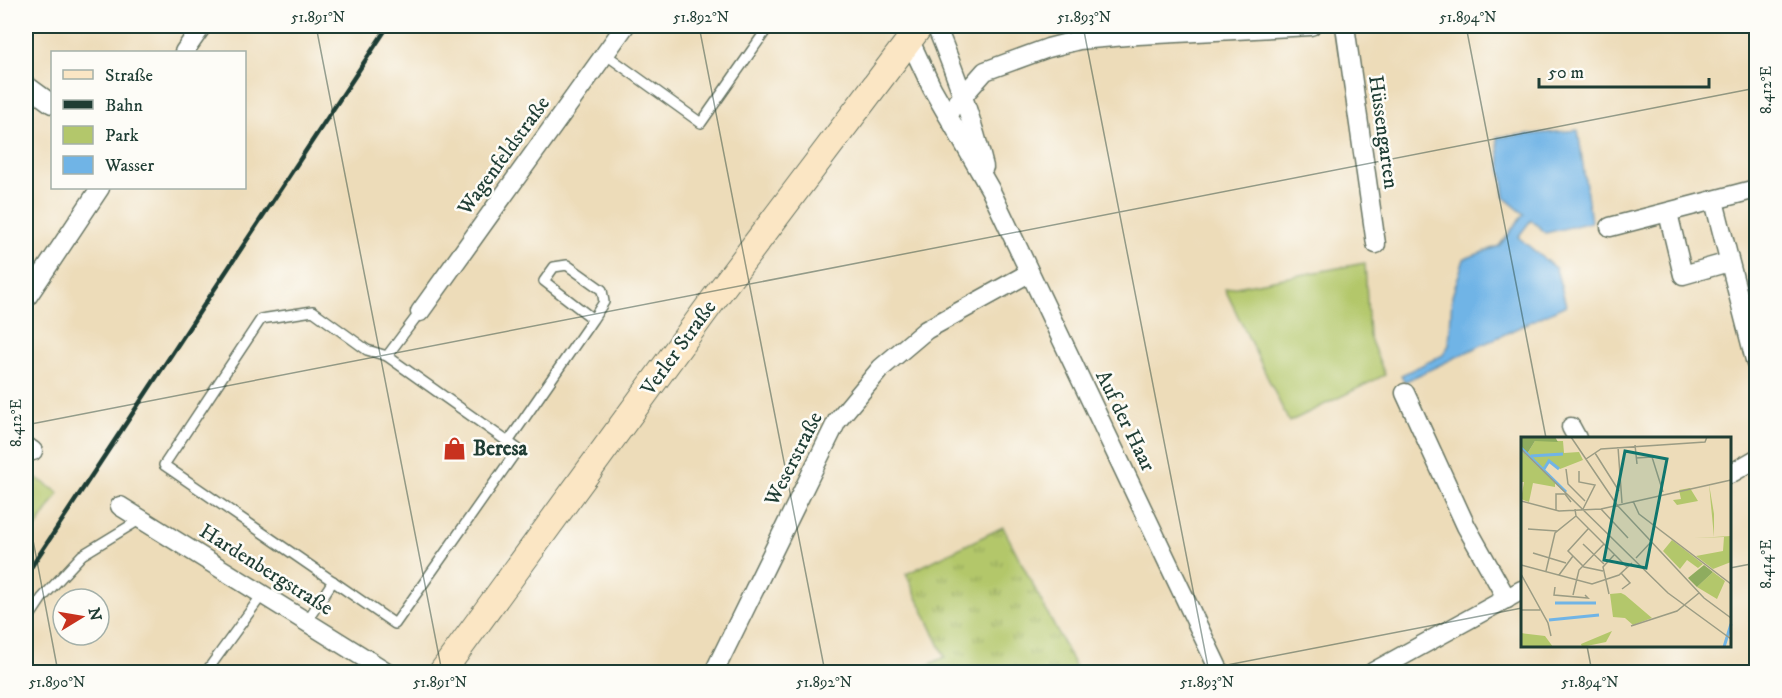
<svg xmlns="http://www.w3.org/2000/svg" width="1782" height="698" font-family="'IM FELL DW Pica',serif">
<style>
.grass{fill:url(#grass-tufts);stroke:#698250;stroke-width:1.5}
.park{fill:#b3c76b;stroke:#698250;stroke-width:1.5}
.water{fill:#70b4e6;stroke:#48788d;stroke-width:1.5}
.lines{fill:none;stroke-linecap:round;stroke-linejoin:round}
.lane-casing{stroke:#677563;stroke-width:12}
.street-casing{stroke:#677563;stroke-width:21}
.secondary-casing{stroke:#677563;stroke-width:28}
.lane{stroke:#fff;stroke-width:9}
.street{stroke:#fff;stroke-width:18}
.secondary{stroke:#fbe6c4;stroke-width:26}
.rail{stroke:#1f3d34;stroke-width:4.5}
.ticks{fill:none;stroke:#1f3d34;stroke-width:1.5;stroke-opacity:0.45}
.labels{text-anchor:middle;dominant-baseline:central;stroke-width:5;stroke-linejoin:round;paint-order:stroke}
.street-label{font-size:21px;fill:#1f3d34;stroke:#fdfcf7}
.poi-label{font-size:21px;font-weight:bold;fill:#1f3d34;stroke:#fdfcf7;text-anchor:start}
.inset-river{fill:none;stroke:#70b4e6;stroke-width:3}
.inset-road{fill:none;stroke:#9b9c84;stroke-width:1.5}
.view{fill:#0f766e;fill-opacity:0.15;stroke:#0f766e;stroke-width:3}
.inset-edge{fill:none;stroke:#1f3d34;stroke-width:3}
.neatline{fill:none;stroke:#1f3d34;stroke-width:2}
.ticks-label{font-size:15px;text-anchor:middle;fill:#1f3d34}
</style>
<defs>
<pattern id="grass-tufts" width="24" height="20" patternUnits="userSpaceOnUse" patternTransform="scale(1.5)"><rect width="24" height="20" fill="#b3c76b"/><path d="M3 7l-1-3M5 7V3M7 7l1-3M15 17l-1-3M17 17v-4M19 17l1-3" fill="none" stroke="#91a359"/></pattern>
</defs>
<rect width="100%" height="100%" fill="#fdfcf7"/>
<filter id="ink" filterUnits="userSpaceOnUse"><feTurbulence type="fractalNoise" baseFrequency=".0167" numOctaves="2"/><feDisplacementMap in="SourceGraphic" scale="12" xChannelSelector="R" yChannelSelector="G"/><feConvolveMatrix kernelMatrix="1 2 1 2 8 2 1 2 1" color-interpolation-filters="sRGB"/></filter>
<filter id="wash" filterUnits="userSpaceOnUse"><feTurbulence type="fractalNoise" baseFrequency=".008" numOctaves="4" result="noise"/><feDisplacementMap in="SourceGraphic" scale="24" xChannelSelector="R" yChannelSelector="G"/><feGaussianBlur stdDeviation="1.35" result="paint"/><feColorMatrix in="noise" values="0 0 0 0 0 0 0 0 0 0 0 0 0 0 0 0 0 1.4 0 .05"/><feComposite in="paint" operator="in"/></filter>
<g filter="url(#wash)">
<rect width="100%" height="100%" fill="#eddcb9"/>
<path class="grass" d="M1003 527 1078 672H914L945 657 906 574Z"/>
<g class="park">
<path d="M1365 263 1369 336 1385 375 1289 422 1225 289Z"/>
<path d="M26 471 59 493 26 543Z"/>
</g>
<path class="water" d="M1578 130 1591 222 1546 233 1531 220 1518 237 1556 269 1566 305 1404 382 1401 375 1443 355 1449 345 1452 296 1464 259 1499 246 1524 214 1505 198 1497 137Z"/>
</g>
<g filter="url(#ink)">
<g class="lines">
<defs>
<g id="lane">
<path d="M605 54 701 123 769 26"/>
<path d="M313 311 367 350 387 356 518 449 395 624 164 465 261 319Z"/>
<path d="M387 356 420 312"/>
<path d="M508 442 593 319 604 302 602 290 567 265 554 267 544 281 593 319"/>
<path d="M307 621 333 581"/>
<path d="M26 622 42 598 82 555 141 519"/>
<path d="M206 672 262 595"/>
</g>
<g id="street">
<path d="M903 26 932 88 990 189 1220 672"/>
<path d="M936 26C955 72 972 118 984 167"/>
<path d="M1345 26 1376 244"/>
<path d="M184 52 202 26"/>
<path d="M26 85 52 104"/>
<path d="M947 114 985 71 1048 48 1079 40 1138 35 1311 26"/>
<path d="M1714 201 1756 364"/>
<path d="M1668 213 1683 275 1729 262"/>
<path d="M1610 227 1756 189"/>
<path d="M26 299 100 188"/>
<path d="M420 312 625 26"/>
<path d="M1405 393 1466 526 1507 599"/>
<path d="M1571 427 1577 438"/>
<path d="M26 446 33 451"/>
<path d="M1730 474 1756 459"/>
<path d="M120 506 387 672"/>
<path d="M714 672 837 421 881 368 926 330 1029 273"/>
<path d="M1373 672 1522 590"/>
</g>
<path id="secondary" d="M442 672 714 299 920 26"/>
</defs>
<use href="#lane" class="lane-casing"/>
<use href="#street" class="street-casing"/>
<use href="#secondary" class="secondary-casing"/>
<use href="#lane" class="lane"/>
<use href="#street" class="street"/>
<use href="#secondary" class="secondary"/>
<path class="rail" d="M26 575 388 26"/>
</g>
</g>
<path class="ticks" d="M316 26 442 672M699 26 825 672M1083 26 1209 672M1466 26 1546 438M26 425 1756 88M26 503 58 672M1730 568 1756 563M1587 646 1592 672M1191 672 1522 608"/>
<defs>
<symbol id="shop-bare" viewBox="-9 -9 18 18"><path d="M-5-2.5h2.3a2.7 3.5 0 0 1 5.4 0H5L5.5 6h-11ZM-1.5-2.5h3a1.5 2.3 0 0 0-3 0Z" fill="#c8321e" stroke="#fdfcf7" stroke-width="2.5" paint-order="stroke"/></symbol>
</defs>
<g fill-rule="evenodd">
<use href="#shop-bare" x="438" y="432" width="33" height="33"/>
</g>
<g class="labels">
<g class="street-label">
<text transform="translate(1383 132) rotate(82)">Hüssengarten</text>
<text transform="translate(504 156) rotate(-54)">Wagenfeldstraße</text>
<text transform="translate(679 348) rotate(-54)">Verler Straße</text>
<text transform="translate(1125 421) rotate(64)">Auf der Haar</text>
<text transform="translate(794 459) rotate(-63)">Weserstraße</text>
<text transform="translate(266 570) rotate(32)">Hardenbergstraße</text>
</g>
<g class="poi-label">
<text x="473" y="449">Beresa</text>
</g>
</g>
<g transform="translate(1521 437)">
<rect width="210" height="210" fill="#eddcb9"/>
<path d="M14 4H42L43 16 58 15 62 23 39 32 28 23 22 32 6 17ZM0 13 34 46V50L12 46 8 65 0 62 3 45H0ZM188 47 193 77V100L210 99V125L192 132 175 119 202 114 203 100 173 101 193 100ZM169 51 177 64 156 68 152 63 160 62 158 53ZM151 103 182 127 177 131 166 123 159 132 142 114ZM192 135 204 144 196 162 176 150ZM100 156 104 158 131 181 112 188 104 181 92 180 89 157ZM91 194 85 205 61 210 60 207ZM0 196 24 199 32 210H0Z" fill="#b3c76b"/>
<path d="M1 0H34L37 5 14 4 6 17 0 10ZM183 128 192 135 176 150 167 141Z" fill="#8eac5f"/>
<path class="inset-river" d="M0 11 45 55M10 19 42 17M23 32 28 24 38 32M34 166H75M28 183 78 178M203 210 210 187"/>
<path class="inset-road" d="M50 0 96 68 183 161 210 181M114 8 116 27M97 10 101 66M0 12 147 156 210 202M74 16 98 54M115 21 131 20 142 55M65 22 80 12 184 5 186 0M45 32 47 47 64 64M58 34V45L74 48 62 72M0 64 38 74 80 72 210 43M112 64 118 77 210 147M54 72 55 79 106 130M80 72 107 101M35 73V57H44L50 65M7 92 36 94M67 92 47 114 63 130 82 134M62 107 83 127M12 116 45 126M115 121 130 105M0 128 71 147 98 138 111 126M25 134 34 96 55 79M100 136 109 146 101 152M0 137 27 186 30 199M38 138 52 119M34 150 33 158 67 161 64 158M88 157 82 130 94 117M52 158 58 133 83 107M0 173H19M110 189 156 174 178 156"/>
<path class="view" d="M104 14 146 22 125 131 83 123Z"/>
<rect width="210" height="210" class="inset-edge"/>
</g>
<rect width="1782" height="698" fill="none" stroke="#fdfcf7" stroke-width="66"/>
<rect x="51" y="51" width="195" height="138" fill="#fdfcf7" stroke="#a4b0a9" stroke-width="1.5"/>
<rect x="63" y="70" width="30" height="9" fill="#fbe6c4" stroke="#a4b0a9" stroke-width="1.5"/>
<text x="105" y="81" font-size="18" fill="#1f3d34">Straße</text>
<rect x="63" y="100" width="30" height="9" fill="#1f3d34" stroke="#a4b0a9" stroke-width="1.5"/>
<text x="105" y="111" font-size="18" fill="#1f3d34">Bahn</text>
<rect x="63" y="126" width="30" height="18" fill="#b3c76b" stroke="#a4b0a9" stroke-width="1.5"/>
<text x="105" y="141" font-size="18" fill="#1f3d34">Park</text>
<rect x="63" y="156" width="30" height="18" fill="#70b4e6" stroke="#a4b0a9" stroke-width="1.5"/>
<text x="105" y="171" font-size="18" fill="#1f3d34">Wasser</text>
<g transform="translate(81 617) rotate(79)"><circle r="28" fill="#fdfcf7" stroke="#a4b0a9" stroke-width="1.5"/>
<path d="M0-4.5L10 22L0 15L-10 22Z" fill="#c8321e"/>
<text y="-9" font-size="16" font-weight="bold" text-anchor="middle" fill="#1f3d34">N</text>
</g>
<path d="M1539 78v9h170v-9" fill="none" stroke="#1f3d34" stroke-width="3"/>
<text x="1548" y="78" font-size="18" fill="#1f3d34" stroke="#fdfcf7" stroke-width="4.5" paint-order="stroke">50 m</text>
<rect x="33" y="33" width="1716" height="632" class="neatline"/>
<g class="ticks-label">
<text x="318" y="22">51.891°N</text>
<text x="701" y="22">51.892°N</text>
<text x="1084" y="22">51.893°N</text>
<text x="1468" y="22">51.894°N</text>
<text transform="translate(1766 90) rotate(-90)" y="5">8.412°E</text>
<text transform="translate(16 423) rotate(-90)" y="5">8.412°E</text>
<text transform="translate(1766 564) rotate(-90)" y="5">8.414°E</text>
<text x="57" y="687">51.890°N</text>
<text x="440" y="687">51.891°N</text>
<text x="824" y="687">51.892°N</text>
<text x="1207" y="687">51.893°N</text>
<text x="1590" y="687">51.894°N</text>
</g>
</svg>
